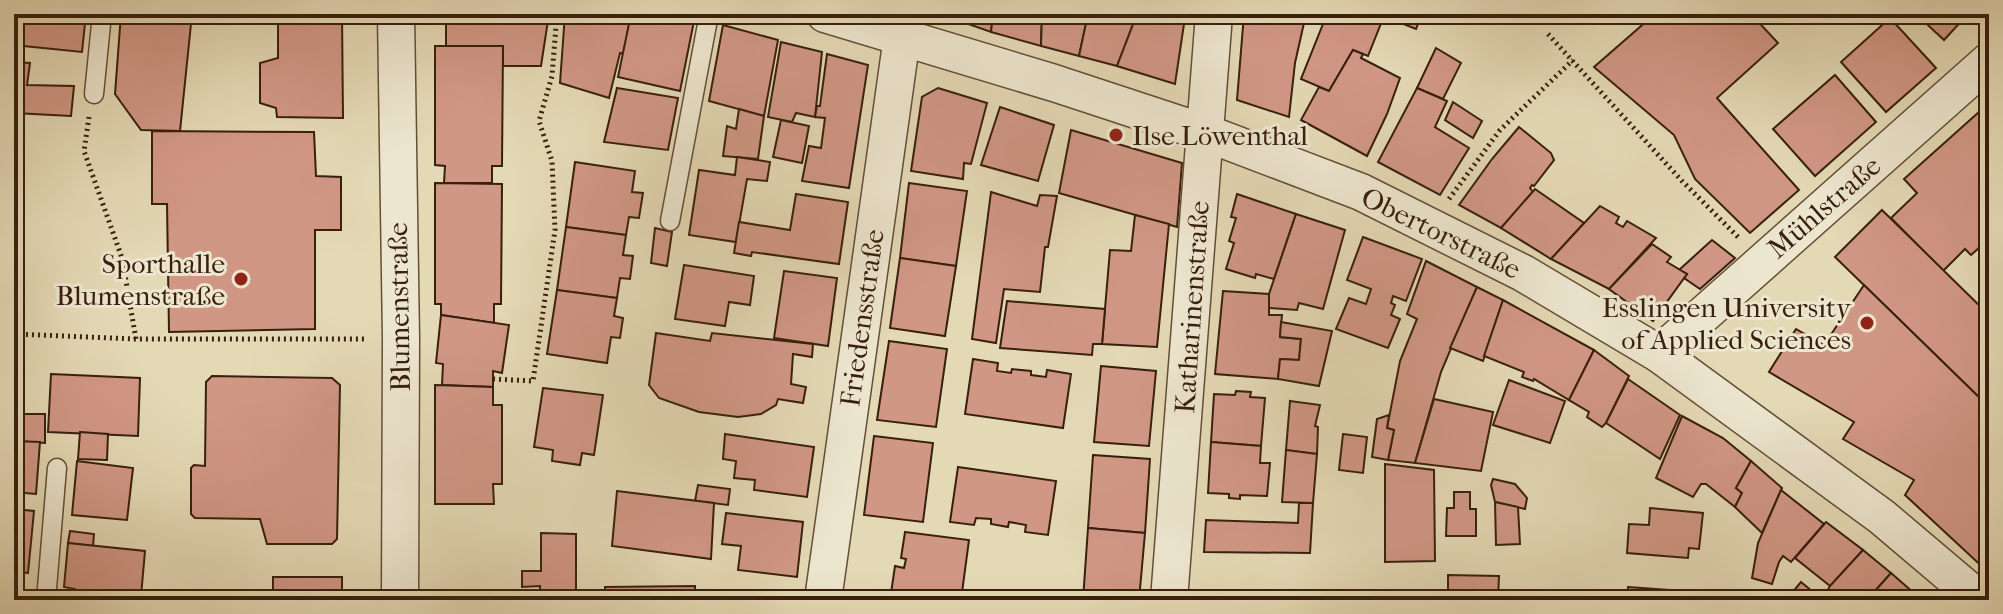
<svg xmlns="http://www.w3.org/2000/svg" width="2003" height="614" font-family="'IM FELL French Canon',serif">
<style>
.building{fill:#d19785;stroke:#381f0e;stroke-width:2}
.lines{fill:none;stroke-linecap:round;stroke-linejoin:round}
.service-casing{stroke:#634e38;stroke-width:21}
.minor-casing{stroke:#634e38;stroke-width:39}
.path{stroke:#381f0e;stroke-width:5;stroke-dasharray:2 4;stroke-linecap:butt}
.service{stroke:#ede6cf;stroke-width:18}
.minor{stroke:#ede6cf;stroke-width:36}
.poi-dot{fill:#8f2418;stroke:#ede6cf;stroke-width:3}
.labels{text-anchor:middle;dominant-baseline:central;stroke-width:6;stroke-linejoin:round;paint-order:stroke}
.poi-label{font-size:28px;fill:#381f0e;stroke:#ede6cf;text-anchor:end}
.street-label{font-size:28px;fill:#381f0e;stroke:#ede6cf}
</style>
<rect width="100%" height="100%" fill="#e4d9b5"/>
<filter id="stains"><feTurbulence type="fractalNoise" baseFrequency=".0025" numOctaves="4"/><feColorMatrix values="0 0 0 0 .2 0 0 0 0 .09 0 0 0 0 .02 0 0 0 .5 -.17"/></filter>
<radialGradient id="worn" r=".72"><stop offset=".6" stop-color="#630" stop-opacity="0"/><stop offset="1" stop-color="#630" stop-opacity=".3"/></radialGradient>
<g class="building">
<path d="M14 14H86L82 52 14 45Z"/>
<path d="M121 14H192L180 131 141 130 115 94Z"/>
<path d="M278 14H342L343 118 277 117 276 108 260 103V63L278 58Z"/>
<path d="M435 14H549L541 66H503V46H446V24L435 23Z"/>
<path d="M565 14H631L624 54 620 53 609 98 560 83Z"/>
<path d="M631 14 695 16 680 91 618 77Z"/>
<path d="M948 14H993L991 32 948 17Z"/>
<path d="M993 14H1042L1041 46 991 32Z"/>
<path d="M1042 14H1088L1079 56 1041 46Z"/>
<path d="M1088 14H1137L1117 66 1079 56Z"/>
<path d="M1137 14 1184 24 1175 84 1117 66Z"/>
<path d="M1244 14H1306L1295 63 1289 117 1237 100Z"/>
<path d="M1327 14H1396L1393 20 1384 16 1368 56 1353 50 1329 91 1301 79Z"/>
<path d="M1396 14H1422L1416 29 1393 20Z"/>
<path d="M1695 14H1751L1778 43 1717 98 1799 190 1750 233 1695 179 1674 135 1594 67 1648 20Z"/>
<path d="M1916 14H1968L1944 40Z"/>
<path d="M1890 18 1936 68 1886 112 1841 62Z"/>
<path d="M723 25 778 40 764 116 709 101Z"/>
<path d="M781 42 822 52 815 117 796 113 792 122 768 117Z"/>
<path d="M435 46H503L502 166H492V183H444L445 166 435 165Z"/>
<path d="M1436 48 1461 63 1443 99 1417 88Z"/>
<path d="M1353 50 1363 54 1361 58 1400 78 1387 114 1367 156 1301 120 1319 87 1329 91Z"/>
<path d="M827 54 868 65 849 188 802 181 809 146 821 148 825 118 815 117 817 106H820Z"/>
<path d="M14 62 30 63 27 85 74 86 71 116 14 113Z"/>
<path d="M1835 75 1876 122 1815 176 1773 129Z"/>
<path d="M617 88 678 98 668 150 604 142Z"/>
<path d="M938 88 987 103 971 164 964 163 963 179 911 171 922 97Z"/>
<path d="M1417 88 1447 101 1435 127 1469 148 1440 195 1378 162Z"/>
<path d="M1453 102 1482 121 1473 138 1445 120Z"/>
<path d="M1989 103V239L1971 255 1965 249 1943 271 1891 218 1917 193 1904 179Z"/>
<path d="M1000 107 1054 125 1038 181 981 165Z"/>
<path d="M739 109 764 116 758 159 723 156 727 126 736 129Z"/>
<path d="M781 120 809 126 802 163 773 157Z"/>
<path d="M1519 127 1551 153 1554 160 1534 186 1532 185 1530 188 1533 192 1501 228 1459 205 1492 159Z"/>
<path d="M1071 130 1182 163 1177 227 1059 193Z"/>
<path d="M152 131 314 132 316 176 341 177V230H315V329L169 332 167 204H152Z"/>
<path d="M737 157 770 162 767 181 747 179 736 242 689 235 699 170 735 175Z"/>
<path d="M575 162 635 171 632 192 643 193 639 218 629 217 626 235 566 227Z"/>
<path d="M435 183 502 184 501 304H494V323L441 315V304H435Z"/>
<path d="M909 183 967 191 956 266 900 258Z"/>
<path d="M1535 189 1584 223 1551 259 1501 228Z"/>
<path d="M991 192 1037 206 1040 195 1057 196 1048 247H1045L1040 292 1004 289 996 343 972 339Z"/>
<path d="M796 194 848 202 839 264 752 252 751 256 734 253 739 222 790 230Z"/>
<path d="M1237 194 1296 214 1274 279 1256 274 1255 278 1226 269 1234 243 1229 241 1236 218 1231 217Z"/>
<path d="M1600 206 1619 217 1616 223 1623 227 1627 221 1656 238 1609 289 1551 259Z"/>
<path d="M1882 210 1989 315V407L1835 257Z"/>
<path d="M1296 214 1345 230 1323 309 1299 303 1297 310 1269 308V294Z"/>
<path d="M1135 215 1169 224 1157 347 1102 344 1110 250 1131 251Z"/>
<path d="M566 227 626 235 623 255 633 256 630 279 620 278 617 298 557 290Z"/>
<path d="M655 228 672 232 667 266 651 263Z"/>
<path d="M1363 237 1422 259 1406 301 1393 296 1391 303 1395 305 1391 315 1400 319 1388 348 1336 329 1349 298 1366 304 1371 289 1347 280Z"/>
<path d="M1712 240 1735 258 1700 289 1684 278 1687 274 1679 270Z"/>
<path d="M1652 244 1671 257 1667 262 1687 274 1653 321 1609 289Z"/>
<path d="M900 258 956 266 945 336 890 328Z"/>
<path d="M1426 261 1477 287 1441 372 1415 463 1388 460 1394 430 1387 428 1400 361 1417 319 1407 314Z"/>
<path d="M684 265 754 276 750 305 729 302 725 326 675 319Z"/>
<path d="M784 271 837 278 828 346 774 338Z"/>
<path d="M1864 285 1989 407V573L1905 495 1914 480 1843 439 1854 422 1769 372 1796 329 1824 345Z"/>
<path d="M1477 287 1503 300 1483 361 1450 348Z"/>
<path d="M557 290 617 298 614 316 623 318 620 338 611 337 607 363 547 354Z"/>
<path d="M1223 291 1269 294V315H1282L1280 337 1301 339 1299 360 1280 359 1278 379 1215 374Z"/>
<path d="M1503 300 1594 350 1569 400 1534 379 1533 381 1522 377 1524 372 1484 356Z"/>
<path d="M1007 301 1105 309 1102 344H1093L1092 355 1000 348Z"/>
<path d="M441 315 509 325 502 373 493 371V387L442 385 443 364 436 363Z"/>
<path d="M1281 322 1332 331 1319 386 1278 379 1280 359 1299 360 1301 339 1280 337Z"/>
<path d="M656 333 710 341 712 333 813 344 812 357 793 354 791 384 806 387 803 403 778 399 776 405 761 414 738 417 699 412 659 398 649 385Z"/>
<path d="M889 341 947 349 936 427 877 420Z"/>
<path d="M1594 350 1629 376 1606 423 1602 427 1587 417 1589 412 1569 400Z"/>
<path d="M973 359 998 363 997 371 1011 373 1012 369 1031 371V375L1046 377 1047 370 1071 374 1063 428 965 414Z"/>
<path d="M1101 366 1156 371 1149 446 1094 442Z"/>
<path d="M51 374 140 378 138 436 48 432Z"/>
<path d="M212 376 332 378 340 385 337 539 332 544H267L260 519 195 518 191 514V468L194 465 205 466 206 382Z"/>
<path d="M1628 379 1680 415 1660 459 1606 423Z"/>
<path d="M1509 380 1565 401 1550 443 1493 425Z"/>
<path d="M435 385 493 387V405H502V484H493L494 504H435Z"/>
<path d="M543 388 603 395 594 455 582 453 580 465 552 461 553 450 534 447Z"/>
<path d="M1236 391 1251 392 1250 397 1265 398 1261 446 1211 442 1214 394 1235 395Z"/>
<path d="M1434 399 1493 412 1481 471 1415 463Z"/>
<path d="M1290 401 1320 405 1315 426 1318 427 1317 454 1286 450Z"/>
<path d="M18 414H45V443L14 441V421H18Z"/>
<path d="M1389 415 1387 428 1394 430 1388 460 1372 457 1377 419Z"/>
<path d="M1682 416 1723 438 1751 461 1736 488 1742 493 1735 507 1706 484H1701L1693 497 1656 478Z"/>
<path d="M80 432 108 434 107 460 78 459Z"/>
<path d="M725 434 814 447 807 497 754 490 755 480 734 478 736 461 723 459Z"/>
<path d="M1343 434 1367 437 1363 473 1339 470Z"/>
<path d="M874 436 933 443 923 522 864 515Z"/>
<path d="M14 441 40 442 36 494 14 492Z"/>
<path d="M1211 442 1261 446 1260 463H1270L1267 496 1240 495V499L1229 498V494L1208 493Z"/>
<path d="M1286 450 1317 454 1313 503 1282 502Z"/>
<path d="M1093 455 1150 459 1145 533 1088 528Z"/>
<path d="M77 461 133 468 127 520 72 515Z"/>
<path d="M1751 461 1782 488 1762 533 1735 507 1742 493 1736 488Z"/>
<path d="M1385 464 1434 470 1435 561 1385 562Z"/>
<path d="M958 467 1056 481 1048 535 1025 532 1026 525 1009 522 1008 527 991 524V519L976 518 974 525 950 522Z"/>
<path d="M1493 479 1515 484 1527 498 1525 509 1495 502 1491 485Z"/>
<path d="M698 485 730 489 728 505 695 501Z"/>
<path d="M1781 490 1824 524 1791 562 1783 556 1779 562 1772 584 1752 578 1758 543Z"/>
<path d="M617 491 714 503 711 559 612 546Z"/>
<path d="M1454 492H1470V509H1476V536H1446L1447 508H1454Z"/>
<path d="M1495 502 1518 507 1520 544 1496 545Z"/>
<path d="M1299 503H1313L1310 553 1204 552 1206 520 1298 523Z"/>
<path d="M1650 508 1703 513 1699 549 1689 548 1688 558 1627 553 1629 524 1649 525Z"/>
<path d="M14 509 34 511 28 573 14 571Z"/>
<path d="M726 513 803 522 797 577 738 570 741 546 722 544Z"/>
<path d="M1826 522 1863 550 1830 586 1795 558Z"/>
<path d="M1088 528 1145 533 1139 600H1083Z"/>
<path d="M70 531 94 534 93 546 68 543Z"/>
<path d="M905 532 969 540 961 600H890L895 566 904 568 906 559 901 558Z"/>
<path d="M541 533 576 534V600H540V586L522 587V571H541Z"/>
<path d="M68 543 145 551 141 596 118 593 117 599 75 595V589L64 587Z"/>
<path d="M1863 550 1891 573 1867 600H1822L1830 586Z"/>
<path d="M1891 573 1922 600H1867Z"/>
<path d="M1448 575 1499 576 1498 600H1448Z"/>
<path d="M273 577H342V600H278V594L273 593Z"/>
<path d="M1801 582 1819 597 1817 600H1786Z"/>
<path d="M695 586V600H605V587Z"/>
<path d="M1628 587 1697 592 1696 600H1627Z"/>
<path d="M1751 593 1770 600H1751Z"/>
<path d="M437 594 540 595V600H437Z"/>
</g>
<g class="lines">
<defs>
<g id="service">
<path d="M94 94 102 14"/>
<path d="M670 221 709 14"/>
<path d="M46 600 57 468"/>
</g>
<g id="minor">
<path d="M396 14 401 339 400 600"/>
<path d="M825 14 1054 83 1206 133 1361 192 1523 273 1659 354 1882 517 1980 600"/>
<path d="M1659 354 1989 61"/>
<path d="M823 600 902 37"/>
<path d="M1169 600 1214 14"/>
</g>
</defs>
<use href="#service" class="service-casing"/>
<use href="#minor" class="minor-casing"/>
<g class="path">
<path d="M1548 34 1682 181 1739 238"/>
<path d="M89 117 84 151 122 258 136 339"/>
<path d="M1449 199 1500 130 1573 60"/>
<path d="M14 334 136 339H365"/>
<path d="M493 379 533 381 555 230 552 161 539 121 552 76 557 14"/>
</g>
<use href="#service" class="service"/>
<use href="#minor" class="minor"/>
</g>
<g class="poi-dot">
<circle cx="1116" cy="135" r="8"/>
<circle cx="241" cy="279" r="8"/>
<circle cx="1867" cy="323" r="8"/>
</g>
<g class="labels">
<g class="poi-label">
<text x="1132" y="135" text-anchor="start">Ilse Löwenthal</text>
<text x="225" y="263">Sporthalle<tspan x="225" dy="32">Blumenstraße</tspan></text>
<text x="1851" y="307">Esslingen University<tspan x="1851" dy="32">of Applied Sciences</tspan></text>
</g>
<g class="street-label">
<text transform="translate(1824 207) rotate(-41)">Mühlstraße</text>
<text transform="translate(1441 233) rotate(26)">Obertorstraße</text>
<text transform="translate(399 307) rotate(-91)">Blumenstraße</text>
<text transform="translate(1192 307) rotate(-86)">Katharinenstraße</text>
<text transform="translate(862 318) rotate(-82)">Friedensstraße</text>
</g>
</g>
<rect width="2003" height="614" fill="none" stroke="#e4d9b5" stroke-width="48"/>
<rect x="16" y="16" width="1971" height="582" fill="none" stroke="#381f0e" stroke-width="4"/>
<rect x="24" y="24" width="1955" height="566" fill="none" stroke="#381f0e" stroke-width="2"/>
<rect width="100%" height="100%" filter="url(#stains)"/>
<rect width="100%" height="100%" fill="url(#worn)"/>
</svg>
